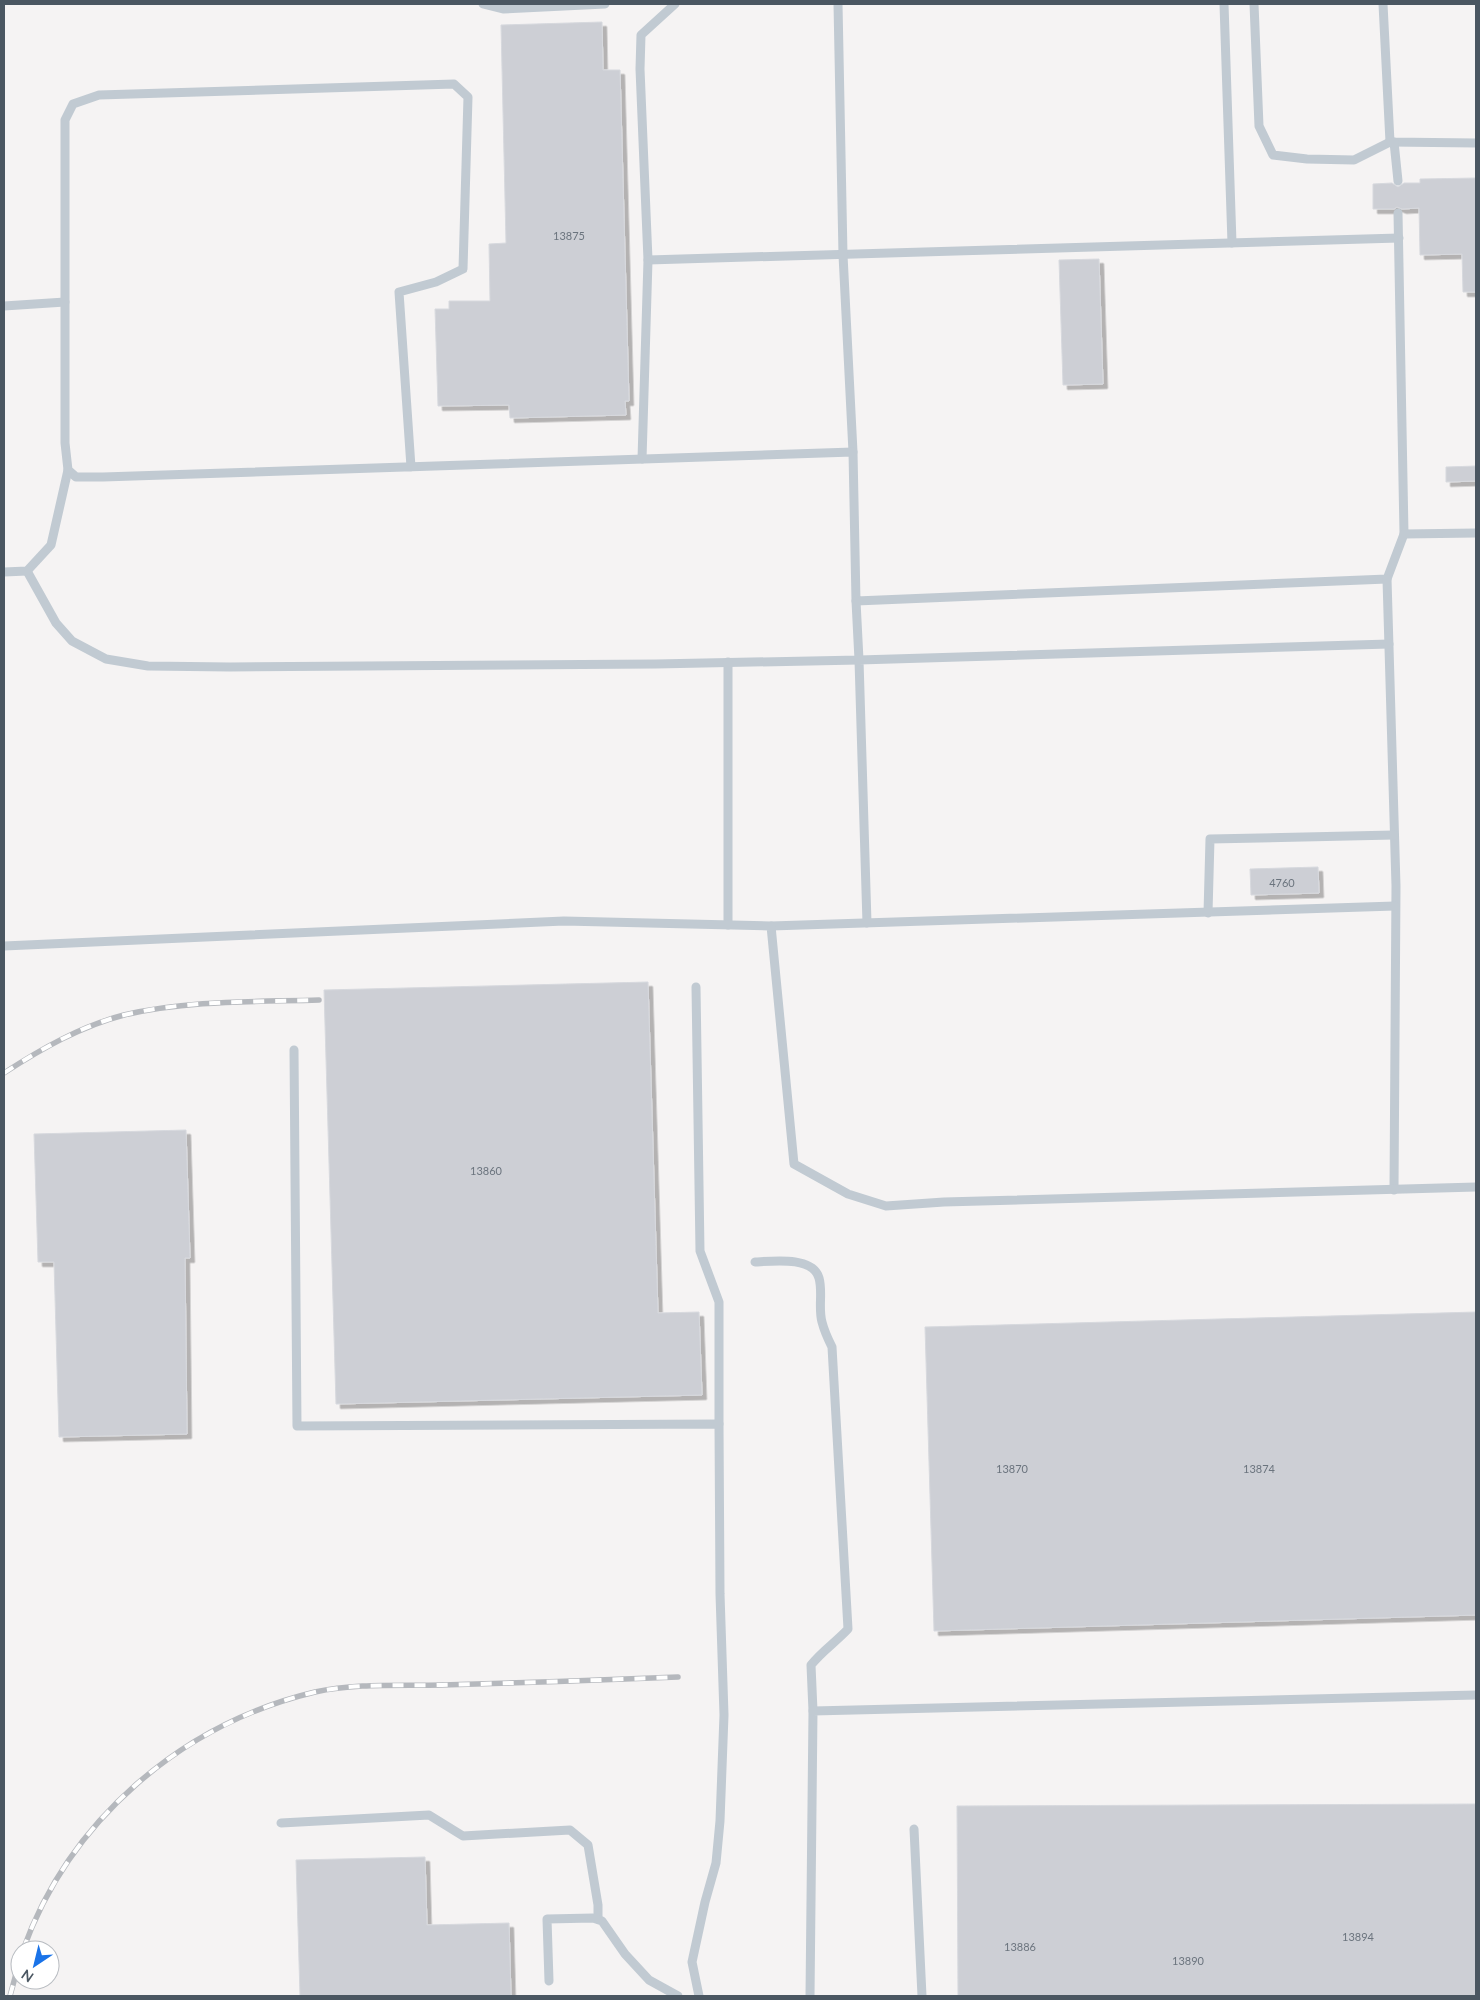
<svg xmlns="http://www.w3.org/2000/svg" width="1480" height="2000" font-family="Lato,sans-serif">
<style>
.building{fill:#cdcfd5;stroke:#d7d9de;filter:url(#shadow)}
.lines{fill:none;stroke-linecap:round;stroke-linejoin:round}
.service{stroke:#c1cad2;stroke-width:9}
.rail-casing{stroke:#b5b8bd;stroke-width:5.5}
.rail{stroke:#fff;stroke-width:4;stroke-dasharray:11;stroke-linecap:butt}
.labels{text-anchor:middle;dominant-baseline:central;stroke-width:4.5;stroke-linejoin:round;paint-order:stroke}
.number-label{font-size:11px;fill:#6b747e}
</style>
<defs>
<filter id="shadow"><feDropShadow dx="4.5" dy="4.5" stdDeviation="0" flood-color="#0004"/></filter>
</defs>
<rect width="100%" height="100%" fill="#f5f3f3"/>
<g class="building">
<path d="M602 22 603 70H620L629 401H625L626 415 510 418 509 405 438 406 435 309H449V301H490L489 244 506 243 501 25Z"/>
<path d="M1476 178V292H1463L1462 254 1420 255 1419 208 1402 209 1397 207 1394 209H1373V184L1392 183 1398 187 1404 183H1420V179Z"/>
<path d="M1099 259 1103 384 1063 385 1059 260Z"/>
<path d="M1476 466V481L1446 482V467Z"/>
<path d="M1318 867 1319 893 1251 895 1250 869Z"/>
<path d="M648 982 658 1313 699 1312 702 1395 336 1404 324 990Z"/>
<path d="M186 1130 190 1258H185L187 1434 59 1437 54 1262H38L34 1134Z"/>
<path d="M1476 1312V1615L934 1631 925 1327Z"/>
<path d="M1476 1804V1996H958L957 1806Z"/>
<path d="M425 1857 427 1925 509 1923 511 1996H300L296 1860Z"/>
</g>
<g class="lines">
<g class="service">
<path d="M483 4 503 9 605 4"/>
<path d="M675 4 641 35 640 69 648 260 1399 238"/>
<path d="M838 4 843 255 853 452"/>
<path d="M1224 4 1232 243"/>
<path d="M1254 4 1259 126 1273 155 1307 159 1354 160 1390 142"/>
<path d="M1383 4 1390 142 1476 143"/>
<path d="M1394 142 1398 181"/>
<path d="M1398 213 1404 534 1476 533"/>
<path d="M4 306 65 302"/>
<path d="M642 459 648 260"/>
<path d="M411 467 399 292 436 282 463 269 468 97 454 84 99 95 73 104 65 120V443L68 470 76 477H103L853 452 856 601 1387 579 1404 534"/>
<path d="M27 571 56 623 72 641 106 659 148 666 230 667 656 664 859 660 856 601"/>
<path d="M4 572 27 571 51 545 68 470"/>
<path d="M1387 579 1396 886 1394 1190"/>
<path d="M1208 913 1210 839 1394 835"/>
<path d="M867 923 859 660 1389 644"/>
<path d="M728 925V662"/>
<path d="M771 926 1395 906"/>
<path d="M4 946 564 921 771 926 794 1164 848 1194 886 1206 944 1202 1476 1187"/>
<path d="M696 987 700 1251 719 1302V1424"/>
<path d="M294 1050 297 1426 719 1424 720 1594 724 1715 720 1821 716 1863 705 1902 692 1962 699 1996"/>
<path d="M755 1262C773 1261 813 1256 819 1278 823 1292 818 1308 822 1322 824 1330 828 1339 832 1347L848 1629C836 1642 822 1651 811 1665L813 1711"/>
<path d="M281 1823 429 1815 463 1836 570 1830 588 1845 598 1905V1919"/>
<path d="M914 1829 922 1996"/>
<path d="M549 1981 547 1919 593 1918 602 1921 625 1954 649 1980 678 1996"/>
<path d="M810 1996 813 1711 1476 1695"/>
</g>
<defs>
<g id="rail">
<path d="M4 1073C41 1049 81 1026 124 1015 188 1000 254 1002 319 1000"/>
<path d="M23 1950C69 1821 181 1724 315 1692 357 1683 399 1686 442 1685 521 1683 599 1680 678 1677"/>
<path d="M10 1996 20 1959"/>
</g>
</defs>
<use href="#rail" class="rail-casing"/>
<use href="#rail" class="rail"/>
</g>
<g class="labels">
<g class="number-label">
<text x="569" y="235">13875</text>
<text x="1282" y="882">4760</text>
<text x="486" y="1170">13860</text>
<text x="1012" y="1468">13870</text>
<text x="1259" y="1468">13874</text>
<text x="1358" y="1936">13894</text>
<text x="1020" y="1946">13886</text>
<text x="1188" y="1960">13890</text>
</g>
</g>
<rect width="1480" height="2000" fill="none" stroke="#4a5661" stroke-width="10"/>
<g transform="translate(35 1965) rotate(215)"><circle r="24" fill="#ffffff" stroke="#b7bbc0"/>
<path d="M0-4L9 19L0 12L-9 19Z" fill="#1a73e8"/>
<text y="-8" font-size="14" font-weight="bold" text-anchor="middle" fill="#4a5661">N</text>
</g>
</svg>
